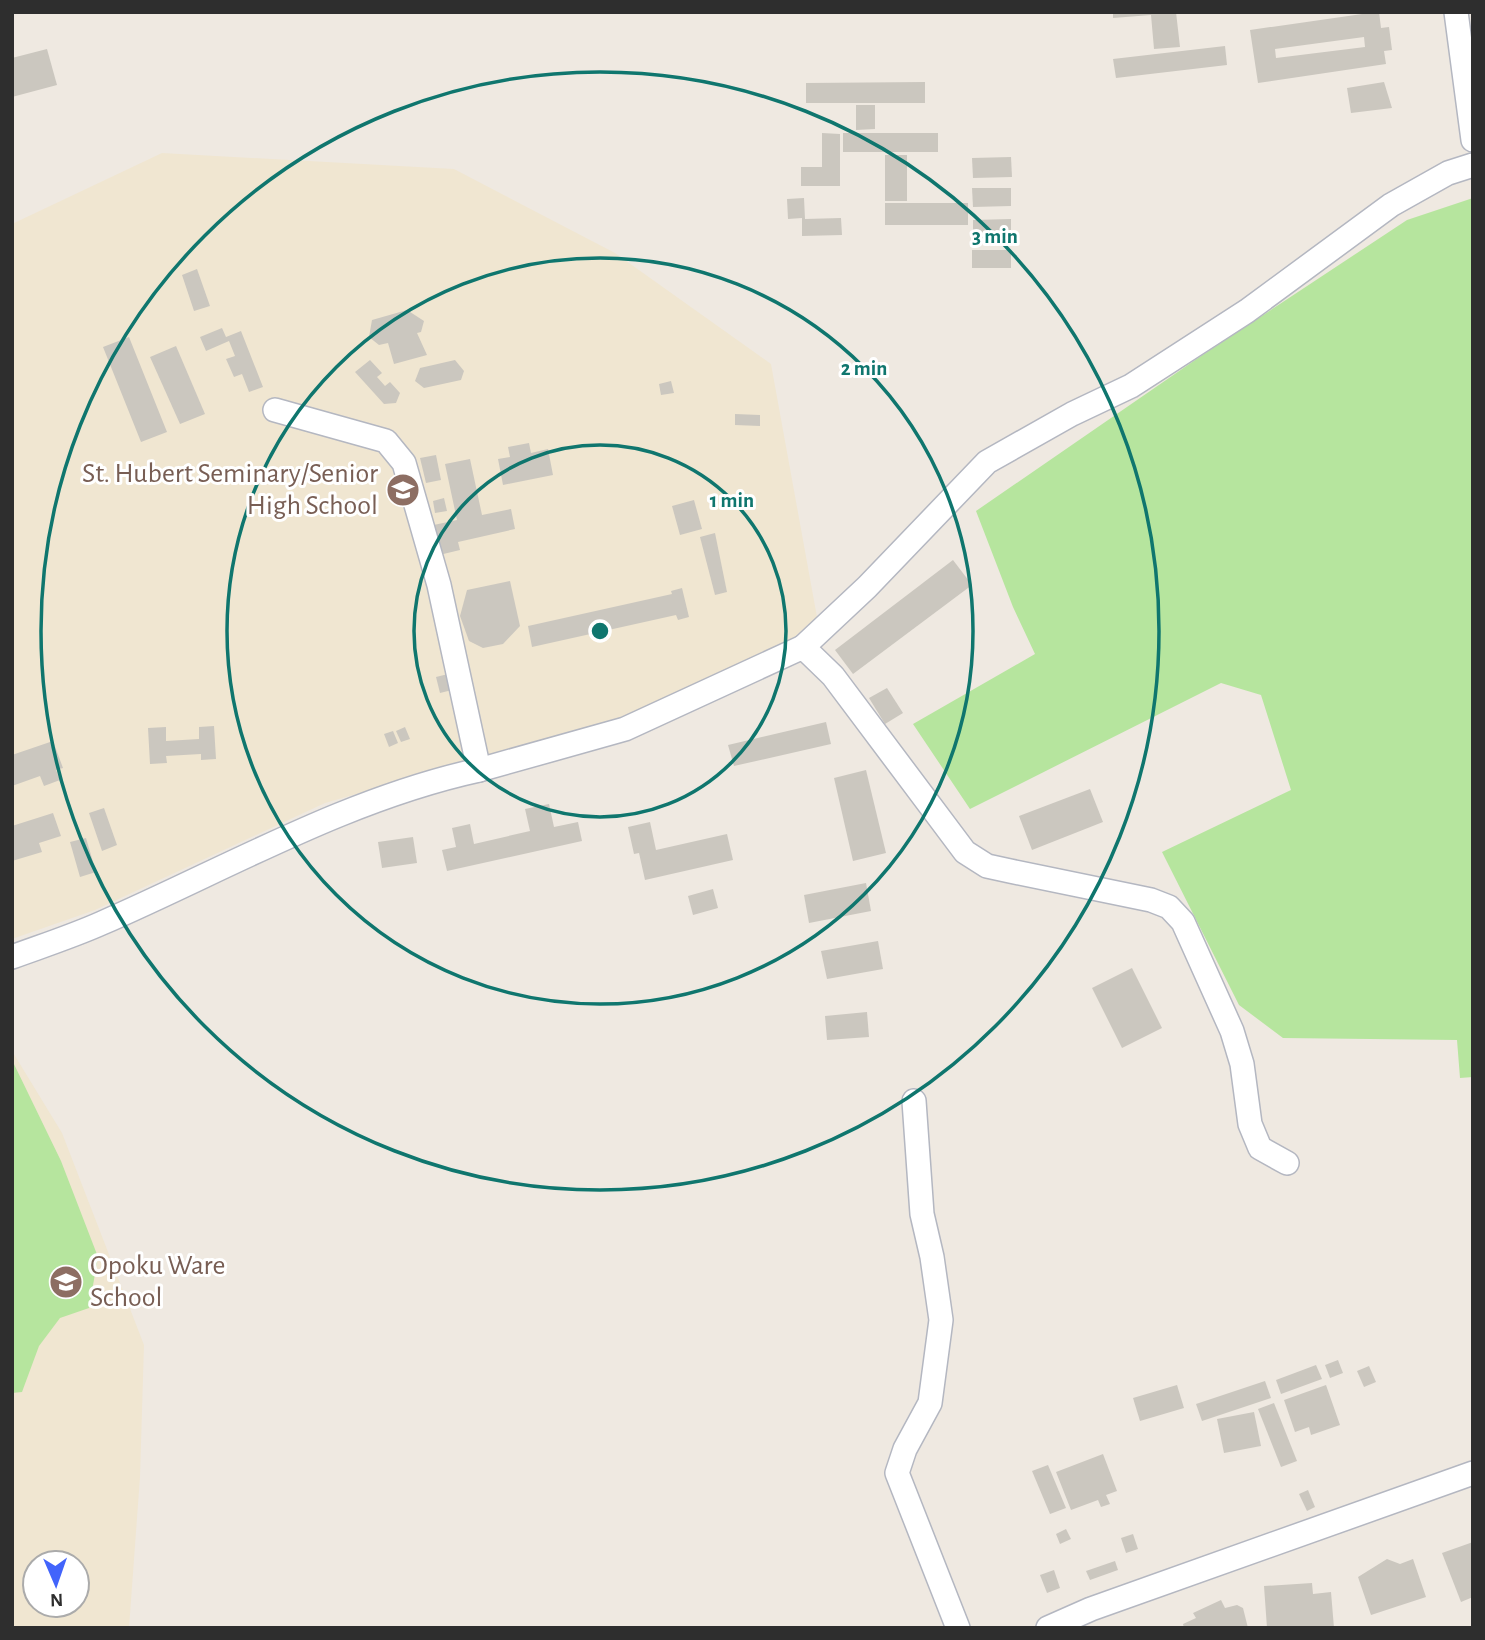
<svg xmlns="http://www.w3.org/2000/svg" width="1485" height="1640" font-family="'Alegreya Sans',sans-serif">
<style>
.education{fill:#f0e6d1;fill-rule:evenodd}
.green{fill:#b6e59e}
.building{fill:#cbc7bf;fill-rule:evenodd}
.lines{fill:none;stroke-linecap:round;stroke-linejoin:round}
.minor-casing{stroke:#b4b7c1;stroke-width:26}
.minor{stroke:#fff;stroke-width:23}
.ring{fill:none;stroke:#0f766e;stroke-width:3.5}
.labels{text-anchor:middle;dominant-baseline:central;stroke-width:6;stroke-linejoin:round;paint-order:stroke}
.education-label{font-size:28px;fill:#785e54;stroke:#fff;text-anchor:end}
.centre{fill:#0f766e;stroke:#fff;stroke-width:3.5}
.ring-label{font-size:21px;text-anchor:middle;font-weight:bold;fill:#0f766e;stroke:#fff;stroke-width:6;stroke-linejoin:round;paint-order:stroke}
</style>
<rect width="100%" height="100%" fill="#efe9e1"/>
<g class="education">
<path d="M162 153 454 169 615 253 771 364 817 617 762 666 607 722 325 803 95 910 12 939V224Z"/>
<path d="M12 1051 62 1133 144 1345 140 1477 129 1628H12ZM35 1563H77V1605H35Z"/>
</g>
<g class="green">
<path d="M1473 198V1077L1460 1078 1457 1040 1283 1038 1239 1005 1162 852 1291 790 1261 695 1221 683 970 809 913 724 1035 654 1013 607 976 511 1198 358 1407 220Z"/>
<path d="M12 1060 61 1161 98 1257 89 1308 60 1318 39 1346 22 1392 12 1393Z"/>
</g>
<g class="building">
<path d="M1113 12H1176L1180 47 1154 49 1151 15 1113 18Z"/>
<path d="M1376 12H1379L1381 28 1389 27 1392 50 1384 51 1386 64 1258 83 1250 30ZM1364 37 1365 47 1276 58 1275 49Z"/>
<path d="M1225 46 1227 65 1116 78 1113 59Z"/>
<path d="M47 49 57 85 12 97V58Z"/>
<path d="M925 82V103H806V83Z"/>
<path d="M1384 82 1392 108 1351 113 1347 88Z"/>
<path d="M856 105H875V129L856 130Z"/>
<path d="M822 133 840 134V186H801V167H822Z"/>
<rect x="843" y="133" width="95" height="19"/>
<rect x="885" y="155" width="22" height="46"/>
<path d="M1011 157 1012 177 973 178 972 158Z"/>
<path d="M972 188H1011V206L973 207Z"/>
<path d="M804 198 805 219 841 218 842 235 802 236V218L788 219 787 199Z"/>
<rect x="885" y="203" width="83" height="22"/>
<path d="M1011 219V238H973V220Z"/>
<rect x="972" y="250" width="39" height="18"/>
<path d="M197 269 210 306 194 311 182 275Z"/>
<path d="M407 310 424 321 421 332 417 333 427 355 394 364 388 343 379 345 369 337 372 320Z"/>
<path d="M222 328 226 337 241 331 263 387 249 392 242 374 234 377 226 359 235 356 229 341 206 351 200 337Z"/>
<path d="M129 337 167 432 141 442 103 347Z"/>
<path d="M176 346 205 414 180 424 150 357Z"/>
<path d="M370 360 382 373 377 377 385 386 390 382 400 393 396 403 384 404 355 372Z"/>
<path d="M455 360 464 371 461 380 424 388 415 381 420 368Z"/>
<path d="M671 381 674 393 661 395 659 384Z"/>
<path d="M735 414 760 415V426L735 425Z"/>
<path d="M529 443 531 453 548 449 553 475 503 485 498 459 510 457 508 447Z"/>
<path d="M436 455 441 480 426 483 420 458Z"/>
<path d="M470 459 482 515 511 509 515 529 458 542 460 550 435 556 429 526 457 520 445 464Z"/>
<path d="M444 498 447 511 435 513 433 501Z"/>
<path d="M694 500 702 529 680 535 672 506Z"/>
<path d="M715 533 727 592 715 595 700 537Z"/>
<path d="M953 560 972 585 853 674 835 650Z"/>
<path d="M510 581 520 626 503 644 483 648 469 641 460 616 467 590Z"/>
<path d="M682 588 689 617 678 620 676 615 532 647 528 626 672 594 671 591Z"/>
<path d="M448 674 452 690 440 693 436 677Z"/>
<path d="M887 688 903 713 885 724 869 698Z"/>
<path d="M826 722 831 744 734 766 728 745Z"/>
<path d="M214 726 216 759 201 760V754L166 756 167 763 150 764 148 728 166 727V741L199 739V727Z"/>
<path d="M405 727 410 739 401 742 396 731Z"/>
<path d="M393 731 398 743 389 747 384 734Z"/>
<path d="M53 741 63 768 56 770 60 780 44 786 40 776 12 786V755Z"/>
<path d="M866 770 886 853 853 861 834 778Z"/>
<path d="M1090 789 1103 822 1032 850 1019 816Z"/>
<path d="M549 804 554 827 578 822 582 841 447 871 442 850 456 847 452 828 470 824 474 844 530 831 525 809Z"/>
<path d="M104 808 117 845 102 851 89 813Z"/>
<path d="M53 813 61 836 39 843 42 852 12 861V826Z"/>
<path d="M650 822 656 850 727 834 733 860 645 880 639 853 634 854 628 827Z"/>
<path d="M413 837 417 863 382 868 378 842Z"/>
<path d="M86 838 96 872 80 877 70 842Z"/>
<path d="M866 883 871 911 809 923 804 895Z"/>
<path d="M713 889 718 908 693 915 688 896Z"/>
<path d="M878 941 883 969 827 979 821 951Z"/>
<path d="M1132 968 1162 1028 1122 1048 1092 988Z"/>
<path d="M867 1012 869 1037 827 1040 825 1016Z"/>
<path d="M1338 1360 1343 1373 1330 1378 1325 1365Z"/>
<path d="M1316 1365 1322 1379 1281 1394 1276 1380Z"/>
<path d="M1369 1366 1376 1382 1364 1387 1357 1371Z"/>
<path d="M1265 1381 1271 1398 1202 1421 1196 1404Z"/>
<path d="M1177 1385 1184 1408 1140 1421 1133 1398Z"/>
<path d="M1326 1385 1340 1425 1311 1435 1309 1427 1295 1432 1284 1400Z"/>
<path d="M1274 1403 1297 1461 1281 1467 1258 1409Z"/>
<path d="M1254 1412 1261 1446 1224 1453 1217 1419Z"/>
<path d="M1103 1454 1117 1491 1106 1495 1110 1504 1101 1507 1098 1500 1071 1510 1056 1472Z"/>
<path d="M1048 1465 1066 1508 1050 1514 1032 1471Z"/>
<path d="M1308 1490 1315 1507 1307 1511 1299 1494Z"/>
<path d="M1066 1529 1071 1539 1060 1544 1056 1534Z"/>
<path d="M1133 1534 1138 1549 1126 1553 1121 1538Z"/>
<path d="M1473 1542V1597L1461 1602 1442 1553Z"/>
<path d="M1387 1559 1400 1564 1413 1559 1426 1597 1371 1615 1358 1577Z"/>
<path d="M1115 1561 1118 1570 1090 1580 1086 1571Z"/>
<path d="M1054 1570 1060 1588 1047 1593 1040 1575Z"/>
<path d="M1312 1583 1313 1594 1331 1592 1334 1628H1267L1264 1586Z"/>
<path d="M1221 1600 1225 1608 1237 1605 1243 1608 1248 1628H1184L1183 1624 1196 1618 1193 1613Z"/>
</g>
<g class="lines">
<defs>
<g id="minor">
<path d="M1456 12 1473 140"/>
<path d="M803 647 867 587 987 462 1072 414 1131 386 1247 311 1391 205 1448 173 1473 165"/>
<path d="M479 770 625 729 803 647 833 676 965 852 987 866 1010 871 1151 900 1169 907 1183 922 1232 1031 1242 1064 1250 1124 1260 1148 1287 1163"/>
<path d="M12 957C42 946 73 936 102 923 226 869 346 799 479 770L439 585 404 463 386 441 275 410"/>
<path d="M914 1101 922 1214 932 1257 941 1320 930 1403 905 1449 897 1473 958 1628"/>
<path d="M1048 1628 1091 1609 1473 1473"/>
</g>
</defs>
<use href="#minor" class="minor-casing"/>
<use href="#minor" class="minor"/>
</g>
<g class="ring">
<circle cx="600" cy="631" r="186"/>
<circle cx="600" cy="631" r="373"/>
<circle cx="600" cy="631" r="559"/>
</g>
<defs>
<symbol id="school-disc" viewBox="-11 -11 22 22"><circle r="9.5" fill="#8d6e63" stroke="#fff"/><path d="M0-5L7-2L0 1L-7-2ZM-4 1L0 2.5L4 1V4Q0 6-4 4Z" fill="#fff"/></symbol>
</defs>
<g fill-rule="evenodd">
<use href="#school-disc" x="384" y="471" width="38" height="38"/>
<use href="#school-disc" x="47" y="1263" width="38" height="38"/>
</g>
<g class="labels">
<g class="education-label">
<text x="378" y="474">St. Hubert Seminary/Senior<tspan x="378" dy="32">High School</tspan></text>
<text x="90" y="1266" text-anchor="start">Opoku Ware<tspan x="90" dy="32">School</tspan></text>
</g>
</g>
<circle cx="600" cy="631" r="10" class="centre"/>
<g class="ring-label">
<text x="995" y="243">3 min</text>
<text x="864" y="375">2 min</text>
<text x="732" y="507">1 min</text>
</g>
<rect width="1485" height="1640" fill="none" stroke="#2e2e2e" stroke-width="28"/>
<g transform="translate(56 1584) rotate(178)"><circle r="33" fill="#ffffff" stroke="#ababab" stroke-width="2"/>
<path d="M0-5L12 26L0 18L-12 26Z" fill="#4264fb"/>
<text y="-10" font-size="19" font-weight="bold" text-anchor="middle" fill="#2e2e2e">N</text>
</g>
</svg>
